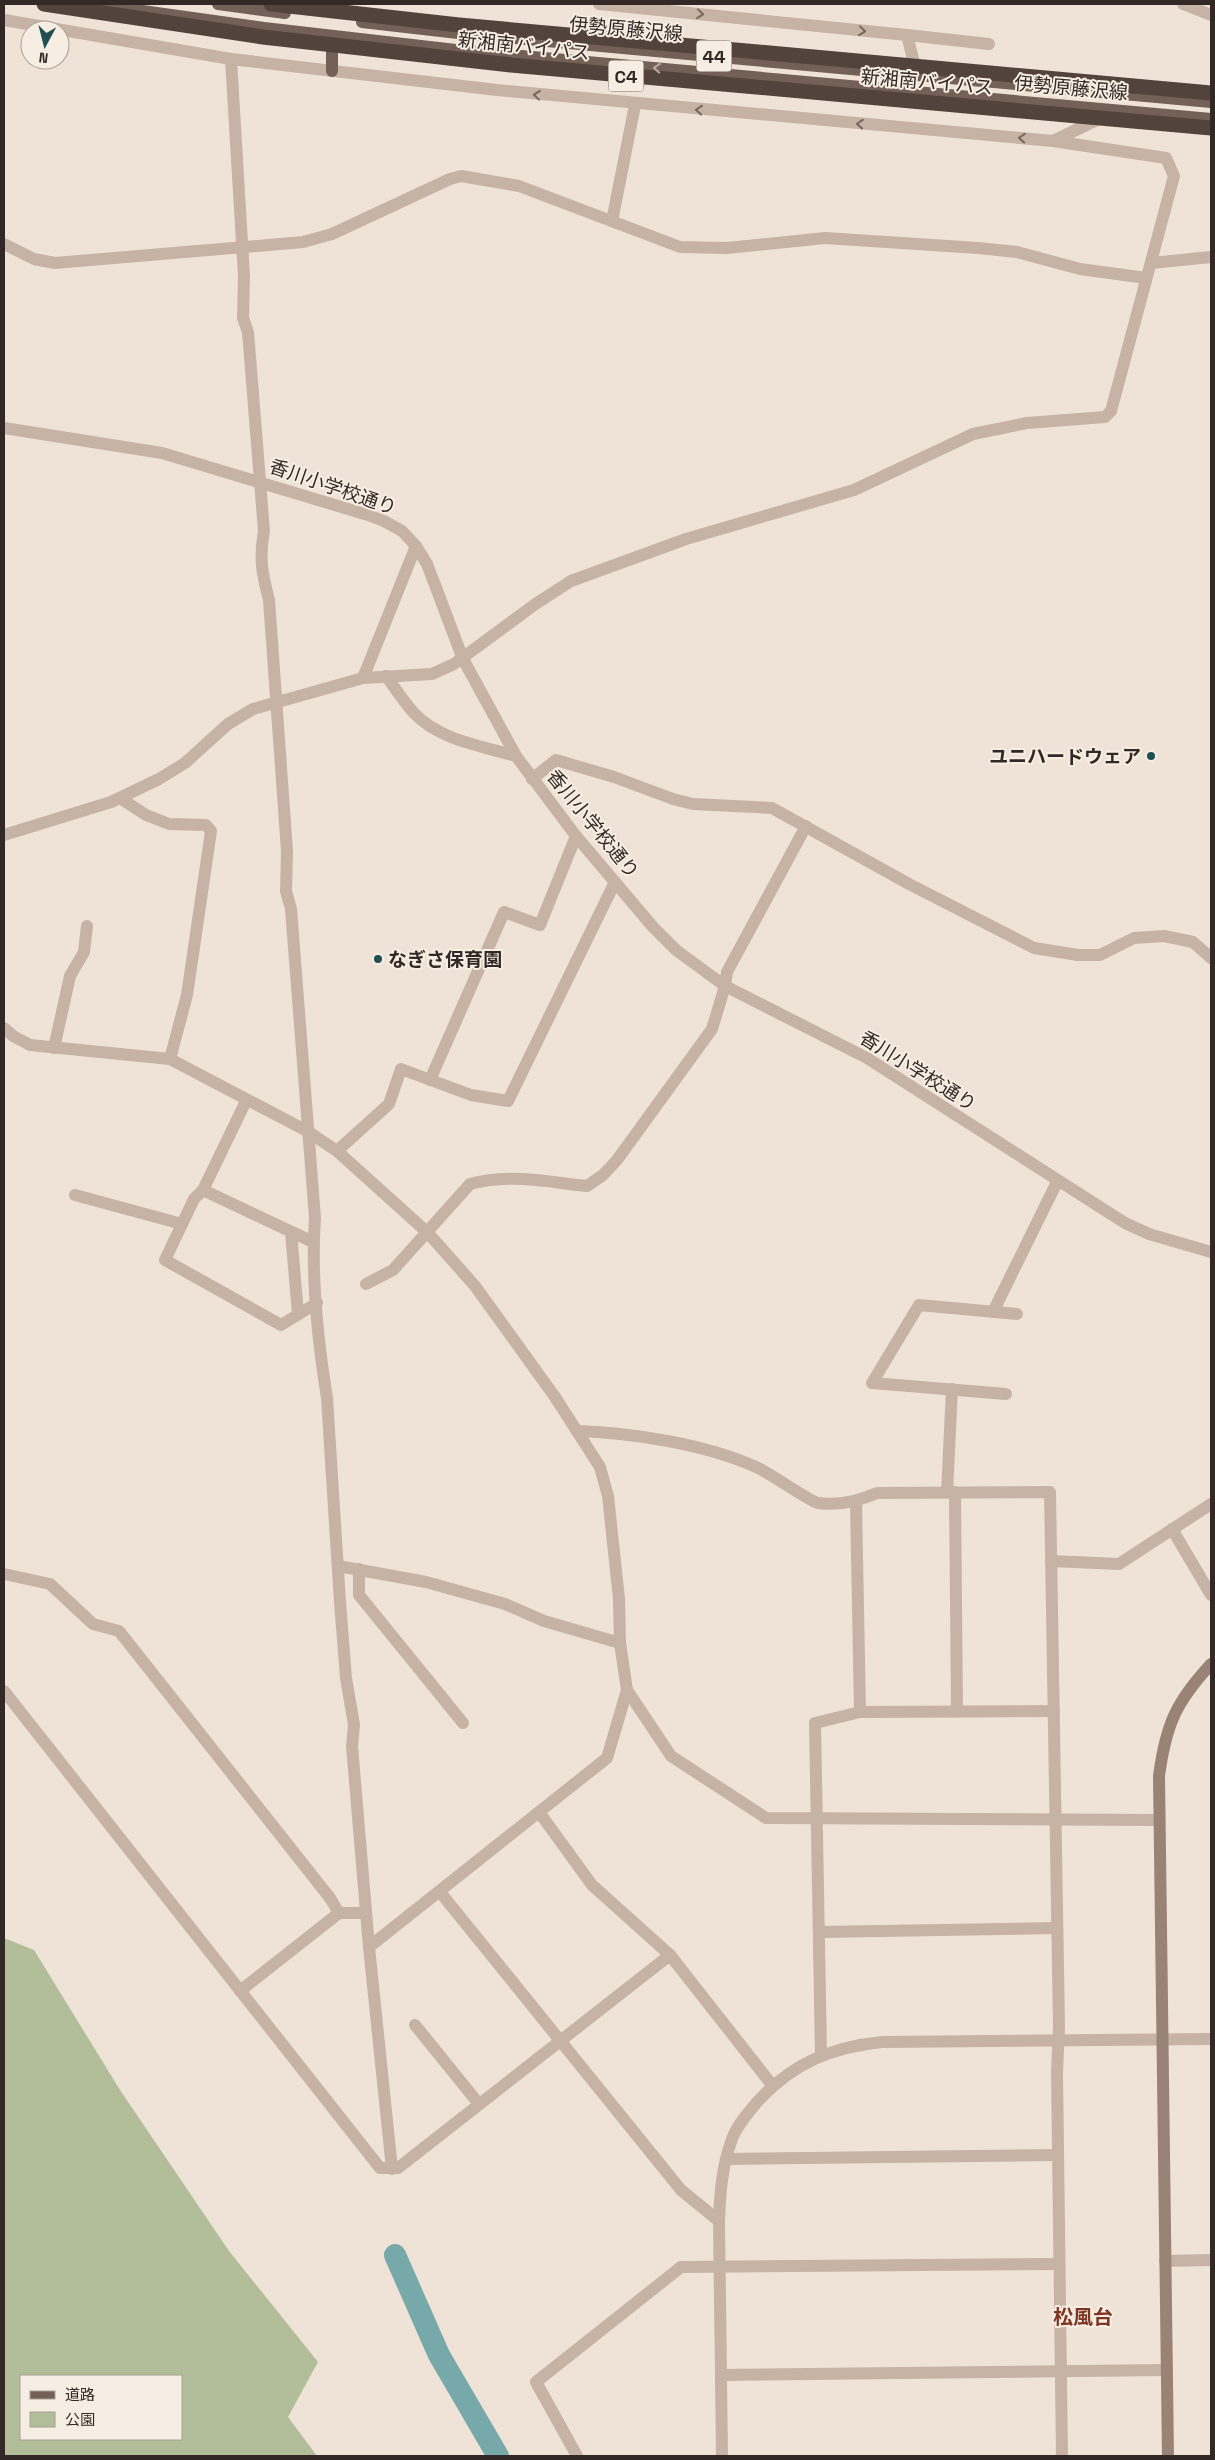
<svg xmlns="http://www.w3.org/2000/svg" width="1215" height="2460" font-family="'Space Grotesk','Noto Sans JP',sans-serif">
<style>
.green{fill:#b2bd99;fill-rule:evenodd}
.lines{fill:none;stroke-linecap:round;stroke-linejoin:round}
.canal{stroke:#78a9aa;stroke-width:22}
.street{stroke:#c6b3a5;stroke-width:12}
.secondary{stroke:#998276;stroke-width:12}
.primary{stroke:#736057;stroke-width:12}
.highway-bridge{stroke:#53433d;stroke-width:15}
.oneway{stroke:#75675f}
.oneway2{stroke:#bcaea4}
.poi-dot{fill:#1e4f51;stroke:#f7eee3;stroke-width:2}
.labels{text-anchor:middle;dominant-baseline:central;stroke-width:4;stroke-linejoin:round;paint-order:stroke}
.shield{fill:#f7eee3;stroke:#6d645f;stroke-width:1}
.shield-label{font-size:18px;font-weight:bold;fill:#322926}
.street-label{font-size:19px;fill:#322926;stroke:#f7eee3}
.poi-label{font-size:19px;font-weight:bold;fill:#322926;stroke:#f7eee3;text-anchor:end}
.neighbourhood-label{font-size:20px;font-weight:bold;fill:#7c3623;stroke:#f7eee3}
</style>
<rect width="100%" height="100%" fill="#efe3d8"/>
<path class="green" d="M4 1938 34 1950 120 2090 229 2251 318 2362 288 2417 317 2456H4ZM21 2376H181V2439H21Z"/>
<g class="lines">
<path class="canal" d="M395 2255 439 2355 498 2456"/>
<g class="street">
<path d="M599 4 907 35 917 75"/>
<path d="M1183 4 1211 15"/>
<path d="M4 20 231 59 497 90 1053 141 1103 117"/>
<path d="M907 35 989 44"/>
<path d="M231 59 244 276 243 318 248 332 264 531C259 559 262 573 269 600L287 851 286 891 291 909 315 1218C311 1274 318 1342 327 1398L340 1602 346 1678 354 1725 352 1746 369 1947 392 2169"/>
<path d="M612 221 635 105"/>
<path d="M4 244 34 259 55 263 303 242 332 234 450 179 461 176 519 186 680 247 727 248 825 238 978 248 1017 252 1080 269 1146 278"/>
<path d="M1151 263 1211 257"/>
<path d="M4 428 162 453 368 515 384 521 402 531 416 546 427 564 463 659 516 756 576 836 653 927 676 950 725 986 867 1058 1125 1223 1149 1234 1211 1252"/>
<path d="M386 676C395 688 404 702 414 713 439 740 482 746 516 756"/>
<path d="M363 678 416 546"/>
<path d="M532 779 556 760 614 777 673 799 693 804 772 808 909 884 1034 948 1078 955H1100L1134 938 1164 936 1193 942 1211 958"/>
<path d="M120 798 146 815 169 824 206 825 211 831 187 995 170 1059"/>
<path d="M4 835 111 802 159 779 185 763 228 724 253 709 363 678 432 674 454 664 534 605 571 581 686 539 854 490 973 434 1027 423 1105 417 1111 411 1174 176 1166 158 1053 141"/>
<path d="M4 1028 13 1036 30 1045 170 1059 307 1131 337 1151 428 1233 475 1286 555 1397 600 1467 608 1496 619 1599 620 1643 544 1621 505 1604 426 1582 338 1566"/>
<path d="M54 1048 70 976 84 952 87 926"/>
<path d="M430 1080 504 912 540 925 576 836"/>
<path d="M246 1101 203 1190 194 1199 165 1260 281 1325 317 1303"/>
<path d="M337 1151 389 1104 401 1069 471 1095 508 1101 615 882"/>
<path d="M203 1190 313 1242"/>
<path d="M75 1195 182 1224"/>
<path d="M291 1232 298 1314"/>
<path d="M366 1284 393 1270 470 1184C509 1173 548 1182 587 1186L603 1175 617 1160 712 1029 725 986 727 972 806 826"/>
<path d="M993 1312 1057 1182"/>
<path d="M1006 1394 872 1383 919 1305 1017 1314"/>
<path d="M578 1431C633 1433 705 1444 756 1467 770 1473 809 1501 818 1503 839 1506 859 1501 877 1493L1050 1492 1059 2026 1057 2072 1062 2456"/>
<path d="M947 1492 952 1389"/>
<path d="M955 1492 957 1711"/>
<path d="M856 1502 860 1712"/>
<path d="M1172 1529 1211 1595"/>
<path d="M1051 1561 1119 1564 1211 1504"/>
<path d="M359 1569V1595L463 1723"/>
<path d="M4 1574 50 1584 93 1624 119 1631 330 1898 339 1913 240 1991"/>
<path d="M620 1643 627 1690 671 1756 766 1818 1159 1820"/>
<path d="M4 1691 380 2168H398L670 1955"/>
<path d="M539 1812 592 1885 670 1955 772 2085"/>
<path d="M440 1892 681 2190 719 2221"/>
<path d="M339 1913H366"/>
<path d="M819 1932 1057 1928"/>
<path d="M369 1947 607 1758 627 1690"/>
<path d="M415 2025 479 2104"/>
<path d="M821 2055 815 1723 860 1712 1054 1711"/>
<path d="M726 2159 1058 2155"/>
<path d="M1165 2261 1211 2260"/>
<path d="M721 2375 1167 2370"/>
<path d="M577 2456 536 2382 681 2267 1059 2264"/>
<path d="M722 2456 719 2221C720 2193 722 2166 732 2139 737 2125 749 2112 758 2101 793 2063 832 2047 882 2042L1211 2039"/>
</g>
<path class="secondary" d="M1168 2456 1159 1776C1166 1724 1176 1702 1211 1664"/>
<g class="primary">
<path d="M218 4 285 13"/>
<path d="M100 5 264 28 456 50 1211 119"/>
<path d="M362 22 458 33 1211 102"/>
<path d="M332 71V37"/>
</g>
<g class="highway-bridge">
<path d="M44 4 263 37 511 65 1211 128"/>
<path d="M271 4 459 25 1211 93"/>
</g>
</g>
<defs><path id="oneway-chevron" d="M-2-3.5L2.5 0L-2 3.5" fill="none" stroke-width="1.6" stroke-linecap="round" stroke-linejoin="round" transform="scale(1.25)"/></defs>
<g class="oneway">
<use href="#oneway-chevron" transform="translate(700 14) rotate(6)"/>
<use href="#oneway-chevron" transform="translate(862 31) rotate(6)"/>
<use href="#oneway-chevron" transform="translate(537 95) rotate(-174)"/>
<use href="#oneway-chevron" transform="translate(699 110) rotate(-175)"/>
<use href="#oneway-chevron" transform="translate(860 124) rotate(-175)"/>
<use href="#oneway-chevron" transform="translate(1022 138) rotate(-175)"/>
</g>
<use class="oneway2" href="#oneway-chevron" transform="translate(657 68) rotate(-175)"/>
<g class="poi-dot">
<circle cx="1151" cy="756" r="5"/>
<circle cx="378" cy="959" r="5"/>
</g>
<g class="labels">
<g class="shield">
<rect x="696.5" y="40.5" width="35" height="31" rx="4"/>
<rect x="608.5" y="60.5" width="35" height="31" rx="4"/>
</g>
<g class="shield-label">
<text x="714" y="56">44</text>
<text x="626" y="76">C4</text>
</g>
<g class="street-label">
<text transform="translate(626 29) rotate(5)">伊勢原藤沢線</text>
<text transform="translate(524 46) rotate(6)">新湘南バイパス</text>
<text transform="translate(927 82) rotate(5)">新湘南バイパス</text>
<text transform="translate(1071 88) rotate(5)">伊勢原藤沢線</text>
<text transform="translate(333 487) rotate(19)">香川小学校通り</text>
<text transform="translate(593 824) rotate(51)">香川小学校通り</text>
<text transform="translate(918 1071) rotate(32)">香川小学校通り</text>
</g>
<g class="poi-label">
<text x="1141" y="756">ユニハードウェア</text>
<text x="388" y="959" text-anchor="start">なぎさ保育園</text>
</g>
<g class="neighbourhood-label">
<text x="1083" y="2317">松風台</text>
</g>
</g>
<rect width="1215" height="2460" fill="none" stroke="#322926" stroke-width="10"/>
<rect x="20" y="2375" width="162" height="65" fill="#f7eee3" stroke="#a89f97"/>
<rect x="30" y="2391" width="25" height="8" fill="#736057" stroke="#a89f97"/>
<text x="65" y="2400" font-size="15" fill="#322926">道路</text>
<rect x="30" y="2412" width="25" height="15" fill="#b2bd99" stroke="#a89f97"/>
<text x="65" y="2425" font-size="15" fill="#322926">公園</text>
<g transform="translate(45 45) rotate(187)"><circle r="24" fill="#f7eee3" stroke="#a89f97"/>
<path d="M0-4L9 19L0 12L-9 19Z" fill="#1e4f51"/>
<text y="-8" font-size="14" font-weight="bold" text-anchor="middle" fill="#322926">N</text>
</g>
</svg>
